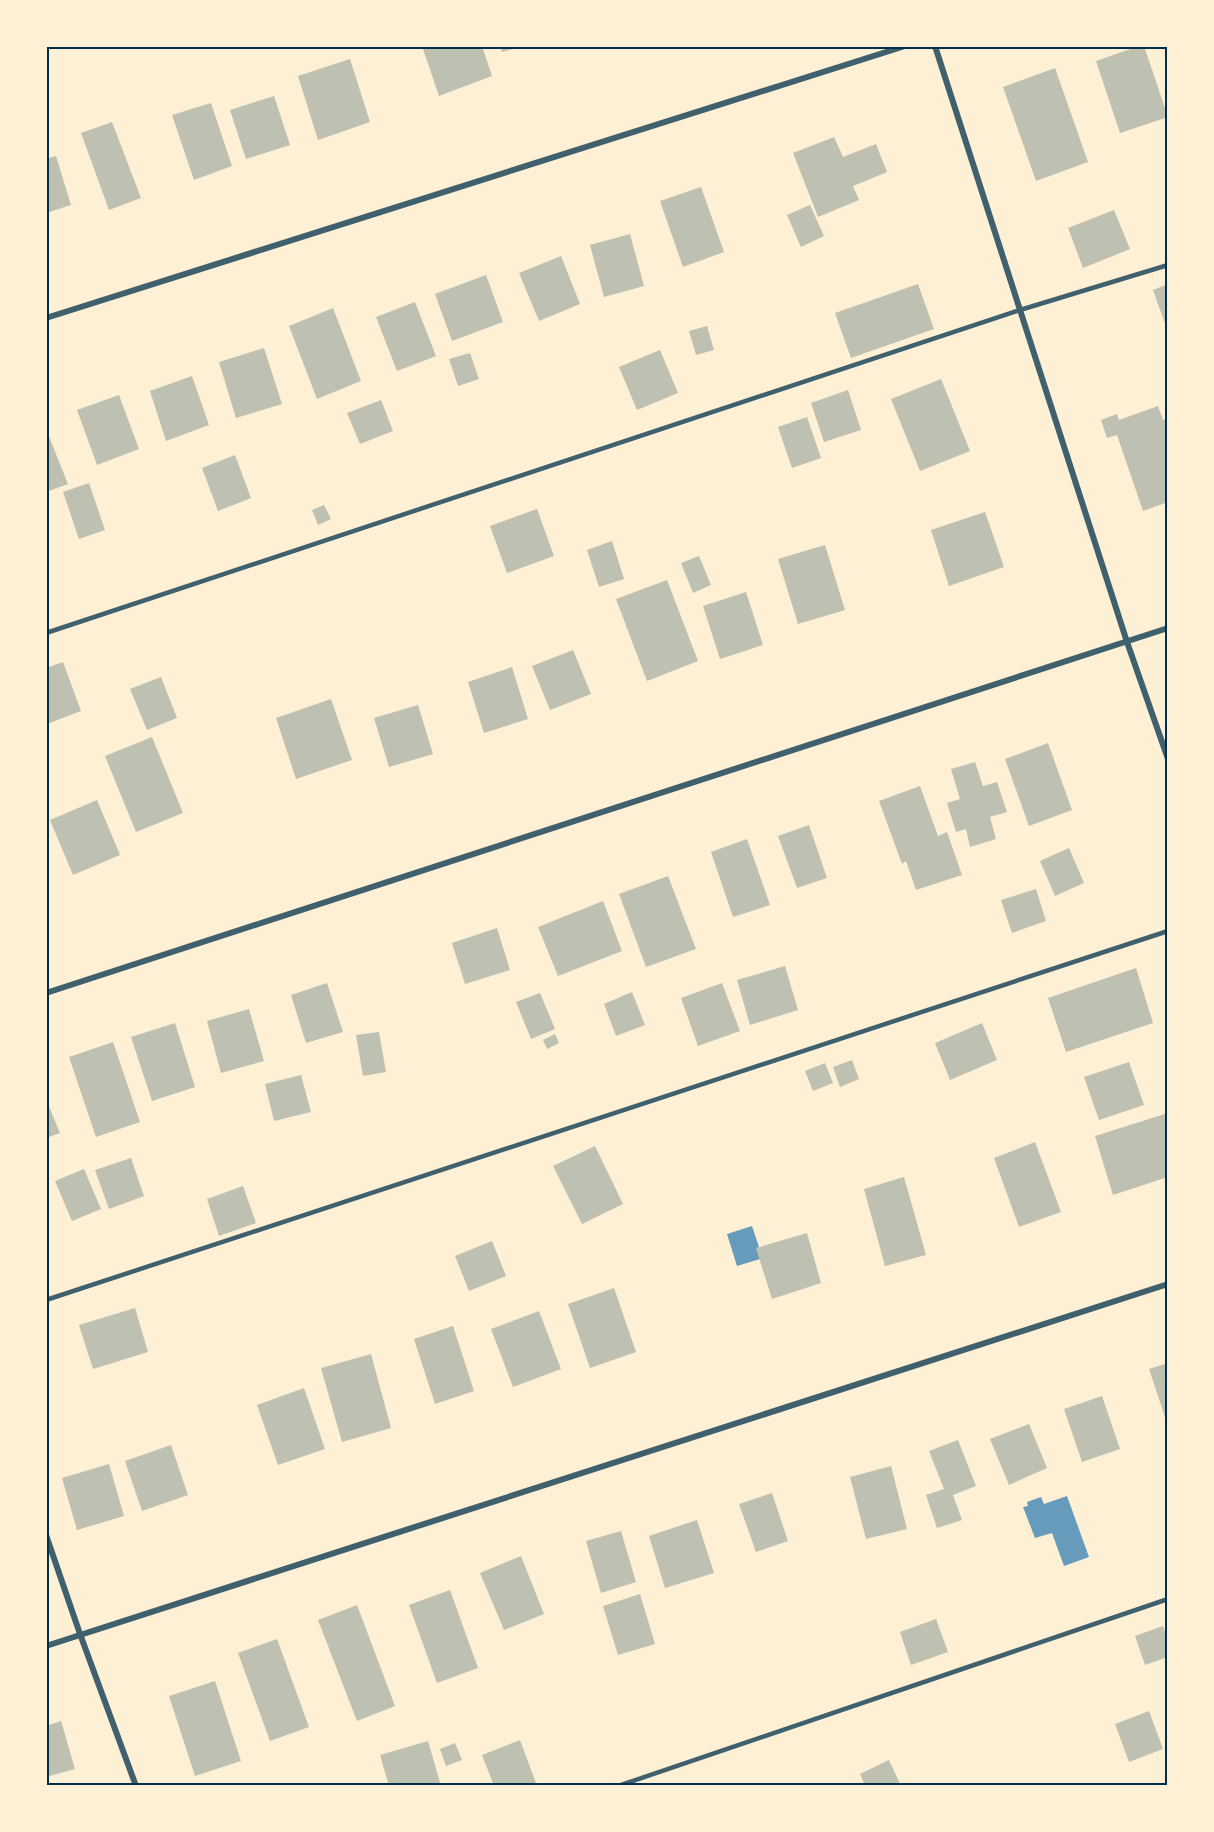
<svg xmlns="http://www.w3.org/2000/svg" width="1214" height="1832" font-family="Raleway,sans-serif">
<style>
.water{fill:#669bbc}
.building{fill:#bec0b2}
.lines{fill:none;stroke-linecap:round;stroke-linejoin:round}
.service{stroke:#3f606c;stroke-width:4.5}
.minor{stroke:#3f606c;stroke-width:6}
.neatline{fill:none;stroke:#003049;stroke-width:2}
</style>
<rect width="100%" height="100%" fill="#fdf0d5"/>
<g class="water">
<path d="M752 1226 759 1247 757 1248 760 1259 737 1266 727 1234Z"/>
<path d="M1067 1496 1089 1557 1064 1566 1052 1533 1035 1538 1023 1507 1028 1506 1027 1502 1041 1497 1044 1504Z"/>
</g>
<g class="building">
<path d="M422 46H482L492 76 439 96Z"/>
<path d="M500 46H519V47L502 52Z"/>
<path d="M1139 46H1144L1168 117 1120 133 1096 61Z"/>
<path d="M350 59 370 122 318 140 298 76Z"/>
<path d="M1055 68 1088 162 1036 181 1003 87Z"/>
<path d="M274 96 290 145 246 159 230 110Z"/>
<path d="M211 103 232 166 194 180 172 115Z"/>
<path d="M112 122 141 198 109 210 81 133Z"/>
<path d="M834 137 843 157 876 144 887 172 853 186 859 200 818 217 793 153Z"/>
<path d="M56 156 71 205 46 213V159Z"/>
<path d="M701 187 724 252 683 267 660 201Z"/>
<path d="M810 205 824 236 801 247 787 215Z"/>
<path d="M1114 210 1130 249 1083 268 1068 228Z"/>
<path d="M630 234 644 286 604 297 590 245Z"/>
<path d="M561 256 580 304 539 321 519 273Z"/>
<path d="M486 275 503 322 452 341 435 294Z"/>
<path d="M918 284 934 329 851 358 835 313Z"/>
<path d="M1168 284V329H1167L1153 290Z"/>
<path d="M415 302 436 356 397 371 376 317Z"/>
<path d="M333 308 361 381 317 399 289 326Z"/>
<path d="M707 326 714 350 696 355 689 331Z"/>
<path d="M264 348 282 404 236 418 219 362Z"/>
<path d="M660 350 678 393 637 410 619 367Z"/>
<path d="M470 353 479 379 458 386 449 359Z"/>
<path d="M192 376 209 425 166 441 150 391Z"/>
<path d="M941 379 970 451 920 471 891 399Z"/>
<path d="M848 390 861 430 824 442 811 403Z"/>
<path d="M119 395 139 449 97 465 77 410Z"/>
<path d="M381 400 393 431 360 444 347 413Z"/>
<path d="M1158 406 1163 420 1168 418V502L1143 511 1117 435 1107 438 1101 420 1117 414 1119 420Z"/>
<path d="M807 417 821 458 792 468 778 427Z"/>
<path d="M46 429 68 484 46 492Z"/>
<path d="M235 455 251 498 218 511 202 468Z"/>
<path d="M89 483 105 530 79 539 63 492Z"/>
<path d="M324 505 331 519 318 525 312 510Z"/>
<path d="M537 509 554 556 507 573 490 526Z"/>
<path d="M985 512 1004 567 949 586 931 530Z"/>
<path d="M612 541 624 579 599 587 587 550Z"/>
<path d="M825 545 845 610 798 624 778 559Z"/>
<path d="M699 556 711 585 693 593 681 563Z"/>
<path d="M667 580 698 661 647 681 616 599Z"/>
<path d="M746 592 763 645 720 659 703 606Z"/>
<path d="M573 650 591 694 550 710 532 666Z"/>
<path d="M63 662 81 711 47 724 46 668Z"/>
<path d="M512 667 528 719 484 733 468 682Z"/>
<path d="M161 677 177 718 147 730 130 689Z"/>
<path d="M331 699 352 760 296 779 276 718Z"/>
<path d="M418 705 433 754 389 767 374 718Z"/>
<path d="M152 737 183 813 136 832 105 756Z"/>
<path d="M1048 743 1072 810 1029 826 1005 759Z"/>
<path d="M975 762 983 786 997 782 1007 812 990 817 996 839 970 847 966 829 956 832 947 803 960 799 951 769Z"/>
<path d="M920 786 938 836 947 832 962 875 916 890 906 861 902 864 879 801Z"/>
<path d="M97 800 120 855 73 875 50 820Z"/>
<path d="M809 825 827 878 797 888 778 836Z"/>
<path d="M747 839 770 905 733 917 711 852Z"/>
<path d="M1069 848 1084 883 1055 896 1040 861Z"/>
<path d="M668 876 696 949 646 967 619 894Z"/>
<path d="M1036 889 1046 921 1012 933 1001 900Z"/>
<path d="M603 901 622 951 558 976 538 927Z"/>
<path d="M497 928 510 970 465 984 452 943Z"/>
<path d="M785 966 798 1010 750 1025 737 980Z"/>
<path d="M1136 968 1153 1023 1066 1052 1048 998Z"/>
<path d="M327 983 343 1032 306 1043 291 995Z"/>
<path d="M722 983 740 1031 698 1046 681 998Z"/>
<path d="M632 992 645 1025 616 1036 604 1004Z"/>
<path d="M540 993 555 1029 531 1039 516 1002Z"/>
<path d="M249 1009 264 1061 221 1073 207 1021Z"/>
<path d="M175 1023 195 1087 152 1101 131 1037Z"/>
<path d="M982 1023 997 1060 950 1080 935 1043Z"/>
<path d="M379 1032 386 1072 363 1076 356 1035Z"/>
<path d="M555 1034 559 1043 547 1049 543 1040Z"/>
<path d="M113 1042 140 1122 96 1137 69 1057Z"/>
<path d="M852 1060 859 1079 840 1087 833 1067Z"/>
<path d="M1129 1062 1144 1105 1099 1120 1084 1077Z"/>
<path d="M825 1063 833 1083 813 1091 805 1071Z"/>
<path d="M301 1075 311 1112 274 1121 265 1084Z"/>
<path d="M46 1099 60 1133 46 1138Z"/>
<path d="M1168 1113V1177L1113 1195 1095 1136Z"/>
<path d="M1035 1142 1061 1212 1019 1227 994 1158Z"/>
<path d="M595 1146 623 1204 582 1224 553 1166Z"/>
<path d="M131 1158 144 1196 109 1209 95 1170Z"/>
<path d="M84 1169 101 1209 72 1221 55 1181Z"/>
<path d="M904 1177 926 1255 885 1266 864 1189Z"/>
<path d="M243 1186 256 1223 219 1236 207 1199Z"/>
<path d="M807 1233 821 1283 772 1299 756 1248Z"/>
<path d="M492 1241 506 1276 469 1291 455 1256Z"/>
<path d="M614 1288 636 1352 590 1368 568 1304Z"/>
<path d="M135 1308 148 1352 93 1369 79 1325Z"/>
<path d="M539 1311 561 1369 513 1387 491 1329Z"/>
<path d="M453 1326 474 1391 435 1404 414 1339Z"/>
<path d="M371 1354 391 1428 342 1442 321 1368Z"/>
<path d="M1168 1363V1423H1167L1149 1369Z"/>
<path d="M304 1388 325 1449 278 1465 257 1405Z"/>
<path d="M1102 1396 1120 1449 1082 1462 1064 1409Z"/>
<path d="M1029 1424 1047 1468 1009 1485 990 1439Z"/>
<path d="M958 1440 976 1486 953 1495 962 1520 937 1528 926 1495 944 1489 929 1451Z"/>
<path d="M171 1445 188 1495 142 1511 125 1461Z"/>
<path d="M109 1464 124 1516 77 1530 62 1478Z"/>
<path d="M891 1466 907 1529 866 1539 850 1477Z"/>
<path d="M772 1493 788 1541 756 1552 739 1504Z"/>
<path d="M697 1520 714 1573 665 1588 649 1536Z"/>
<path d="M621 1531 636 1582 601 1593 586 1541Z"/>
<path d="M521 1556 544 1614 504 1630 480 1573Z"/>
<path d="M450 1590 478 1668 437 1683 409 1605Z"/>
<path d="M640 1594 655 1644 618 1655 603 1606Z"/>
<path d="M357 1605 395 1706 357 1721 318 1620Z"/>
<path d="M936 1619 948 1652 911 1665 900 1632Z"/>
<path d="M1163 1626 1168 1640V1657L1145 1665 1135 1636Z"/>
<path d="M277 1639 309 1727 270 1741 238 1653Z"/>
<path d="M215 1681 241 1761 195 1776 169 1696Z"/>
<path d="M1149 1711 1163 1749 1129 1762 1115 1724Z"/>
<path d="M61 1721 75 1769 46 1777V1726Z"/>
<path d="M520 1740 536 1783 529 1786H494L482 1755Z"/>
<path d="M428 1741 441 1786H389L380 1755Z"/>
<path d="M455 1743 462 1760 446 1766 440 1749Z"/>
<path d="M889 1760 901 1786H865L860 1774Z"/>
</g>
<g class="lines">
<g class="service">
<path d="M46 633 1020 310 1168 265"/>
<path d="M46 1300 1168 931"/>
<path d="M618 1786 1168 1599"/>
</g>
<g class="minor">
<path d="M935 46 1127 642 1168 759"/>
<path d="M46 318 905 46"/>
<path d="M46 993 1168 628"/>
<path d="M46 1535 80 1634 136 1786"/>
<path d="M46 1646 1168 1284"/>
</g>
</g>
<rect width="1214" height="1832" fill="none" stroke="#fdf0d5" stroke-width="96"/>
<rect x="48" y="48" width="1118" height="1736" class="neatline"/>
</svg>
